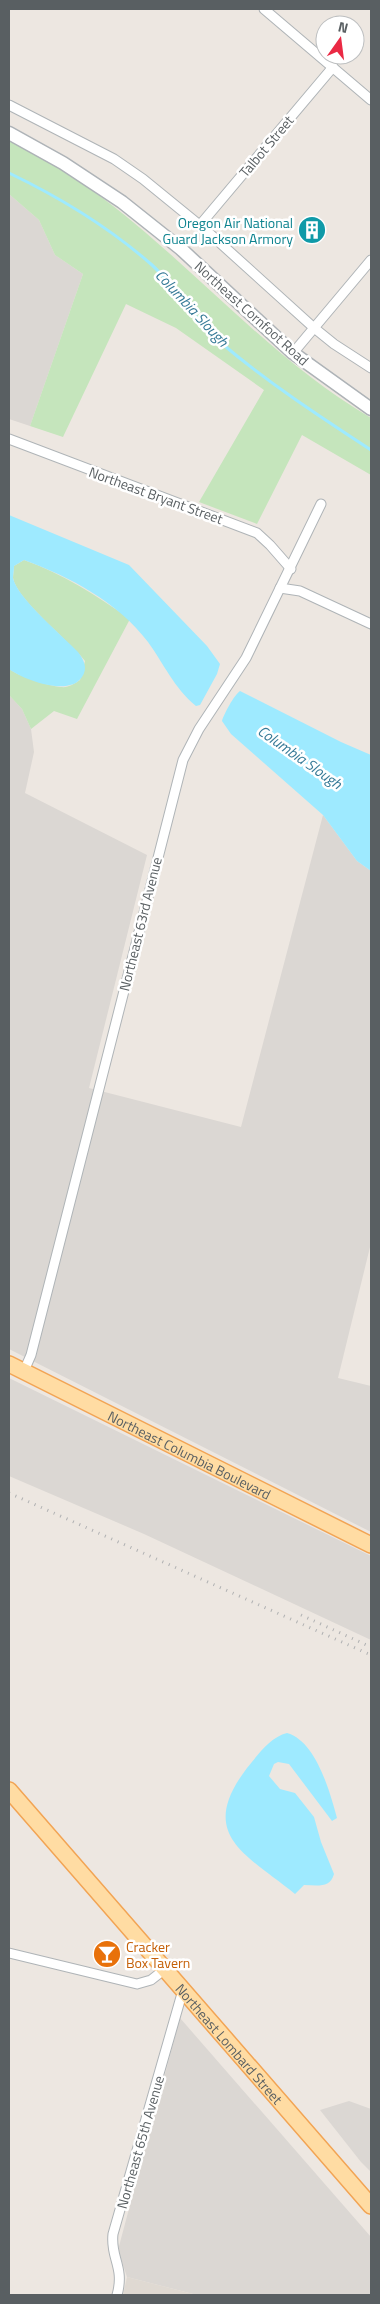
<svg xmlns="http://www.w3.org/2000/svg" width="380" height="2304" font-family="'Titillium Web',sans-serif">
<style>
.industrial{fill:#dbd7d3}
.education{fill:#dfd9d2}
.green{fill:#c5e5bc}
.water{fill:#9eeaff}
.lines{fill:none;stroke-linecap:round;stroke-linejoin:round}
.stream{stroke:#9eeaff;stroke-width:3}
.street-casing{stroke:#afb4b7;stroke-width:11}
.secondary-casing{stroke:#aeb3b7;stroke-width:15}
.primary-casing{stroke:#f2a454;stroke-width:18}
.street{stroke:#fff;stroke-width:9}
.secondary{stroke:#fff;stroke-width:12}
.primary{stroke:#ffdca3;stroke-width:15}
.rail{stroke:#b0b1b2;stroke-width:3;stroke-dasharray:1 6;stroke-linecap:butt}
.labels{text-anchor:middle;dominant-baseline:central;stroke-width:5;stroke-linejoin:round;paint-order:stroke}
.street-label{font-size:14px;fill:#595f62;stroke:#fff}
.culture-label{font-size:14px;fill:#0d838f;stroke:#fff;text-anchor:end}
.food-label{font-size:14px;fill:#c56008;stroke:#fff;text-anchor:start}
.water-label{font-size:15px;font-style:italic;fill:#347996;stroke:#fff}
</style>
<rect width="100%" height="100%" fill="#ede7e1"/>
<g class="industrial">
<path d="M9 194 39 220 55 255 83 274 30 426 9 419Z"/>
<path d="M9 695 22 709 31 729 34 752 25 793 147 855 89 1088 241 1127 323 815 357 861 371 871V1243L338 1378 371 1386V1532L9 1349Z"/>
<path d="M9 1378 371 1556V1640L144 1534 9 1476Z"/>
<path d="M180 2018 371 2237V2295H197L127 2277 118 2250Z"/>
<path d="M349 2101 371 2109V2172L361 2162 320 2110Z"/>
</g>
<path class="education" d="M127 2277 197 2295H123Z"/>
<g class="green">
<path d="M9 141C150 206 239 341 371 418V475L302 435 257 524 199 502 264 390 176 328 126 304 63 437 30 426 83 274 55 255 39 220 9 194Z"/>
<path d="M24 560C63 574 96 595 130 619L77 719 54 711 31 729 22 709 9 695V669C19 676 48 686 61 687 68 688 74 684 80 680L85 661C69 640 17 600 13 578 13 575 14 570 14 566Z"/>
</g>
<g class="water">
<path d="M9 515 129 565 207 646 220 664 217 674 200 705 196 706C174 688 164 664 148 642 118 602 70 577 24 560L14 566C14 570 13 575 13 578 17 598 63 636 78 652 84 660 88 668 82 677 69 697 24 680 9 669Z"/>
<path d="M240 691 341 742 371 755V871L357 861 323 815 231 734 222 721C224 714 234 695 240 691Z"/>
<path d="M287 1733C316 1741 330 1792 337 1818L332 1821 289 1764 278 1762 274 1764 269 1776 280 1789 295 1793 314 1817 321 1842 334 1874C330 1889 316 1885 304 1885L295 1894C246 1854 196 1835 247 1768 257 1756 270 1737 287 1733Z"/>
</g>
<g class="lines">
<path class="stream" d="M9 173C59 197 110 228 152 265 177 288 194 320 220 342 267 382 319 416 371 450"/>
<defs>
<g id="street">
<path d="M264 9 371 100"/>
<path d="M9 105 114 159 143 179 208 232 313 327 334 344 371 368"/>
<path d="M200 225 333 67"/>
<path d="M293 353 371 260"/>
<path d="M9 439 257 533 270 545 291 569"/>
<path d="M280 588 300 591 371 624"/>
<path d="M24 1371 31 1355 183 760 199 729 246 658 321 504"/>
<path d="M9 1953 137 1984 151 1980 165 1969"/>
<path d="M117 2295C125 2267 110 2258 113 2234L183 1990"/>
</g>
<path id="secondary" d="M9 133 63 163 122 202 181 249 293 353 371 409"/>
<g id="primary">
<path id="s1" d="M9 1364 371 1545"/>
<path id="s2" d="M9 1790 371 2206"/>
</g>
</defs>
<use href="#street" class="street-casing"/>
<use href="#secondary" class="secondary-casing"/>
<use href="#primary" class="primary-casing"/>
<use href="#street" class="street"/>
<use href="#secondary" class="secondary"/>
<use href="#primary" class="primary"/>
<g class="rail">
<path d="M9 1493 371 1655"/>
<path d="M301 1615 371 1647"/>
</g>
</g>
<defs>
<symbol id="building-disc" viewBox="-11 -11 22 22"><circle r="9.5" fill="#0f9aa8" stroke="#fff"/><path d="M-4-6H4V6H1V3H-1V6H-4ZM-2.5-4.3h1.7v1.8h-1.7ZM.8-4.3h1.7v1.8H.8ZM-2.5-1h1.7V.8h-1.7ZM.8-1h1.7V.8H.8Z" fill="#fff"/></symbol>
<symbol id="bar-disc" viewBox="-11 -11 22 22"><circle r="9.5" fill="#e8710a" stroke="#fff"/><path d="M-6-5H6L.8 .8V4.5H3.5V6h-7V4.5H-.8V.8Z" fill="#fff"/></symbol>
</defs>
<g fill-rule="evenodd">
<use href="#building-disc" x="296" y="214" width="32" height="32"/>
<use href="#bar-disc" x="91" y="1938" width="32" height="32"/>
</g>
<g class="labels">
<g class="street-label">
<text transform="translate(266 146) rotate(-50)">Talbot Street</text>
<text transform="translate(252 313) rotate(42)">Northeast Cornfoot Road</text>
<text transform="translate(156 495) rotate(20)">Northeast Bryant Street</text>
<text transform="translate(140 924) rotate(-76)">Northeast 63rd Avenue</text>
<text stroke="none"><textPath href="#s1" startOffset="202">Northeast Columbia Boulevard</textPath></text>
<text stroke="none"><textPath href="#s2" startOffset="336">Northeast Lombard Street</textPath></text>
<text transform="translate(140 2142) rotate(-74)">Northeast 65th Avenue</text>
</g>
<g class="culture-label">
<text x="293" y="222">Oregon Air National<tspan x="293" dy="16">Guard Jackson Armory</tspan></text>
</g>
<g class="food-label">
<text x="126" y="1946">Cracker<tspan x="126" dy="16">Box Tavern</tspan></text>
</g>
<g class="water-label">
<text transform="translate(192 308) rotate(47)">Columbia Slough</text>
<text transform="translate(300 757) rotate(35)">Columbia Slough</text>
</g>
</g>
<rect width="380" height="2304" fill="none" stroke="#595f62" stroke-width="20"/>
<g transform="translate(340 40) rotate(14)"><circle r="24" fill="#ffffff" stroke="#bdbfc0"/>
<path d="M0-4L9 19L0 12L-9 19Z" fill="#ea2944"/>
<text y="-8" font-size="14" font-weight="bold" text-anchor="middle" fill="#595f62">N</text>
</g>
</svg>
